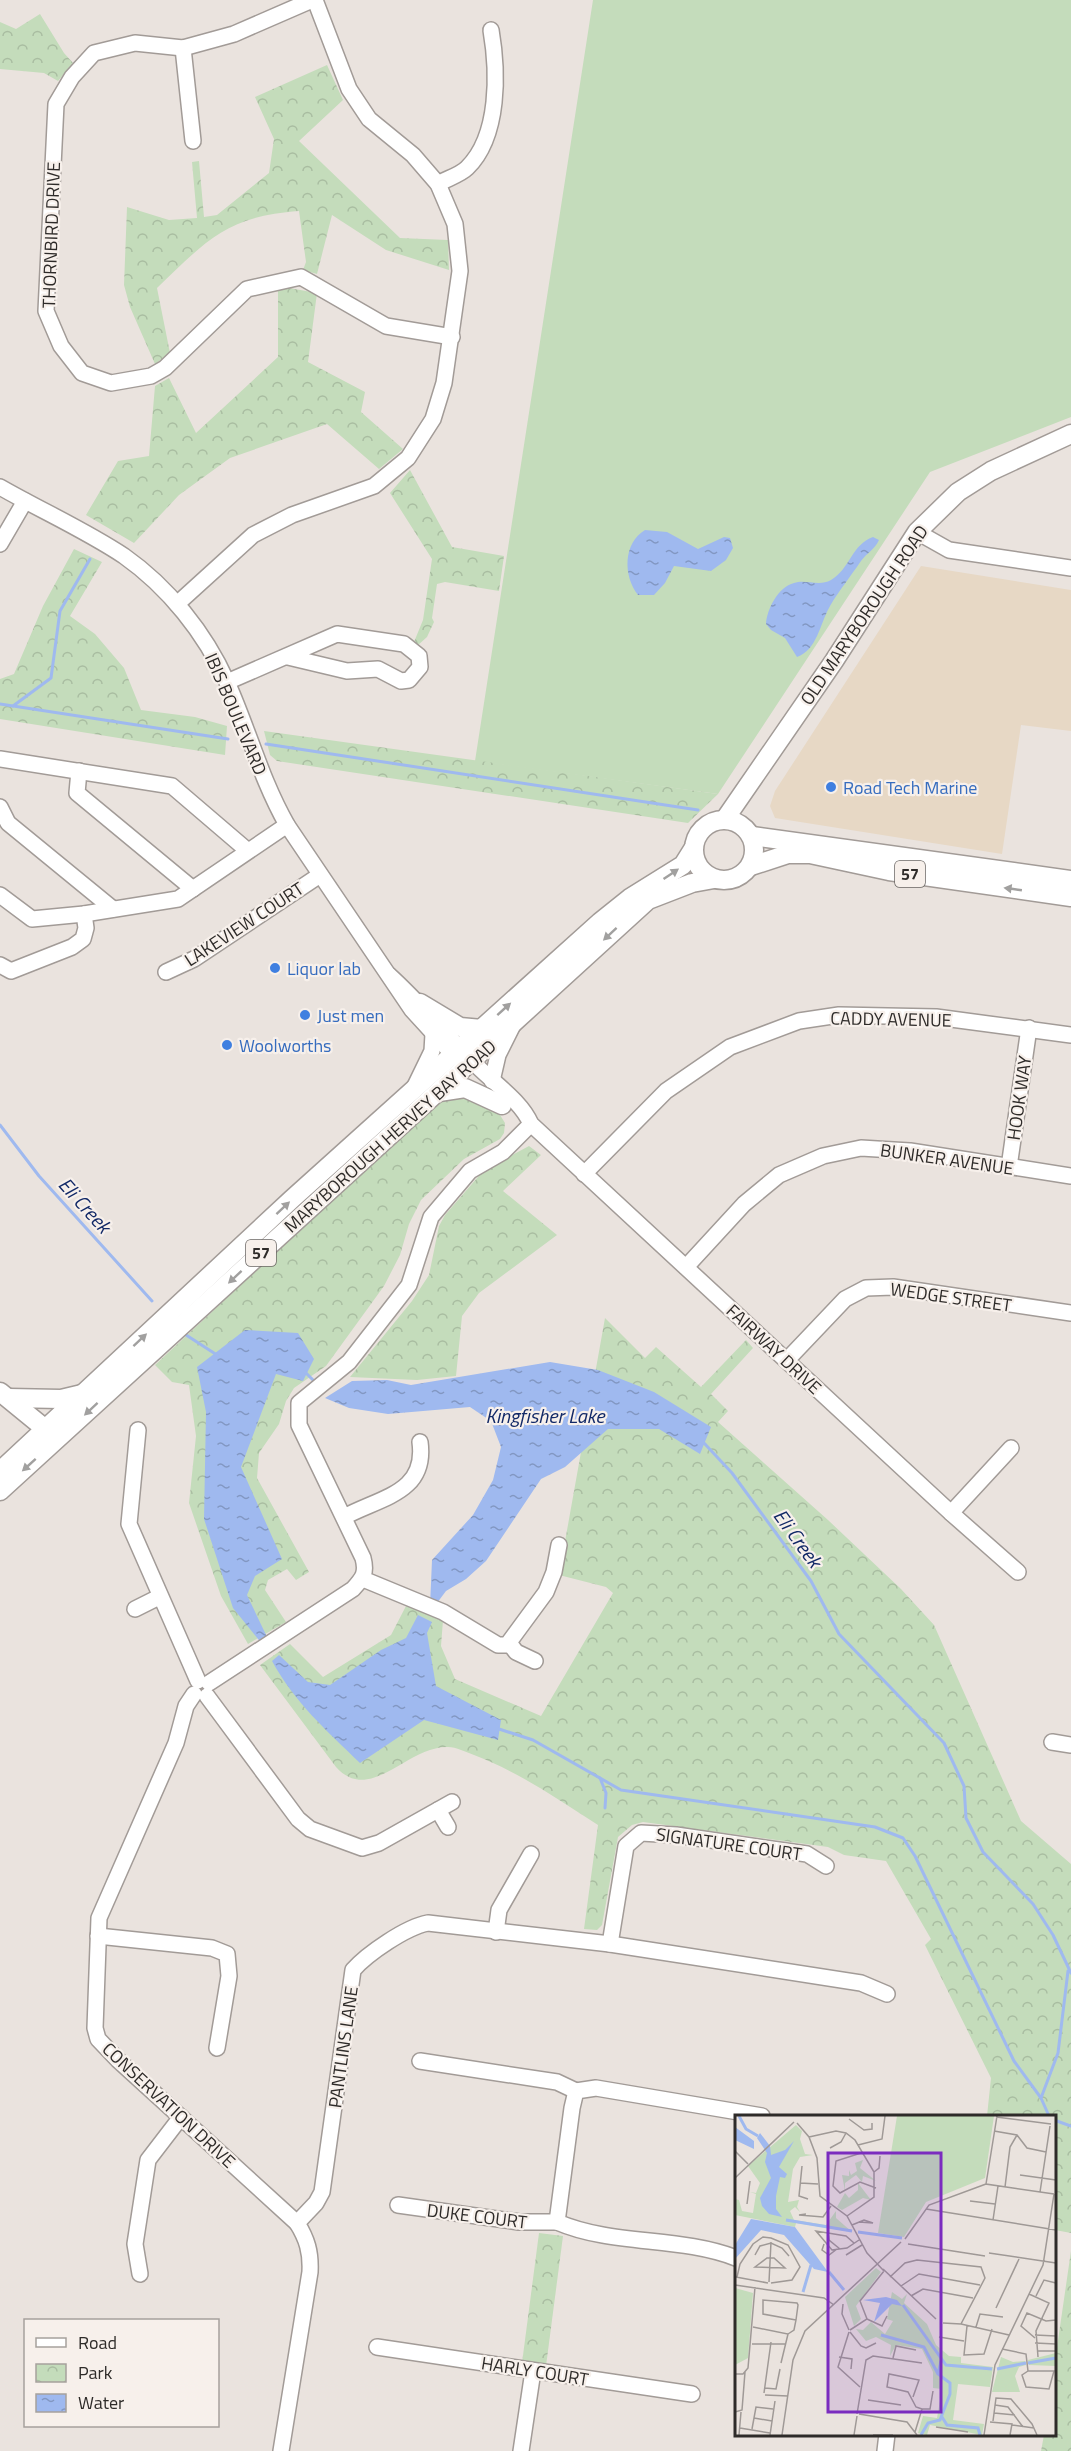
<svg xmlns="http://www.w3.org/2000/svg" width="1071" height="2451" font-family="'Titillium Web',sans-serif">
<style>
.industrial{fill:#e7d8c5}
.grass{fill:#c4dcbb}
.park{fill:url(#park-crowns)}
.water{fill:url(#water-ripples)}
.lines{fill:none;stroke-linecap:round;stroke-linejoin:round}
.stream{stroke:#9fb9ef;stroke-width:3}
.minor-casing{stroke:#a29b97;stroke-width:18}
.major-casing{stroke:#a29b97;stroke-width:21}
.minor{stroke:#fff;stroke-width:15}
.major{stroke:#fff;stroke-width:18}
.oneway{fill:#a1a09f}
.shop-dot{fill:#3f7fe0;stroke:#f7f0eb;stroke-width:2}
.labels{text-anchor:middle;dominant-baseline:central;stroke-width:4.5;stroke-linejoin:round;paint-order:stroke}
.shield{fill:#f7f0eb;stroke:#6a6663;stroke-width:1.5}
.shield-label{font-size:16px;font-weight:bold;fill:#2e2b29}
.street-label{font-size:18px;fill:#2e2b29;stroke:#f7f0eb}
.shop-label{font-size:18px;fill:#366cbe;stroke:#f7f0eb;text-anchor:start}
.water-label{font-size:20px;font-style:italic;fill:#122967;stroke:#f7f0eb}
.inset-river{fill:none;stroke:#9fb9ef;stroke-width:3}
.inset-road{fill:none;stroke:#9f9996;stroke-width:1.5}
.view{fill:#7b2cbf;fill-opacity:0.15;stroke:#7b2cbf;stroke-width:3}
.inset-edge{fill:none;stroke:#2e2b29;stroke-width:3}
</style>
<defs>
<pattern id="park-crowns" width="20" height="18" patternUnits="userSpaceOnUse" patternTransform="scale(1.5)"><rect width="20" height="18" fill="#c4dcbb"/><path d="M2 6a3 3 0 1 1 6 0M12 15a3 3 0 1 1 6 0" fill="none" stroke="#a9bda1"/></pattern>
<pattern id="water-ripples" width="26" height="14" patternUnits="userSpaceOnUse" patternTransform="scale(1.5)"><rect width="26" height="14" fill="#9fb9ef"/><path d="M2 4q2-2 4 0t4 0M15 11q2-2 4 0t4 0" fill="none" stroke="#8297c2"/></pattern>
</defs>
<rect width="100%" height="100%" fill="#eae3de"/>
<path class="industrial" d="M921 566 1071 590V731L1021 725 1002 854 775 818 770 806 775 791Z"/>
<path class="grass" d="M593 0H1071V417L930 472 718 794 475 761Z"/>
<g class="park">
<path d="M40 14 64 53 73 63 58 81 44 73 0 69V22L16 29Z"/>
<path d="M327 65 343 100 299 141 400 238 448 240 449 270 386 250 332 215 317 274 303 270 306 262 299 211C227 216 206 241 157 288L170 353 155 364 130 307 124 285 127 207 169 220 197 218 192 162 199 161 204 217 217 215 269 173 274 139 255 97Z"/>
<path d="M278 286 317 293 308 362 365 392 361 412 403 449 379 469 327 424 230 458 179 495 134 543 86 515 118 461 149 456 155 386 169 378 196 433 278 357Z"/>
<path d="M410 470 452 547 504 556 499 591 445 582 437 584 432 618 434 622 427 637 417 646 414 642 423 620 432 559 390 493Z"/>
<path d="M74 549 102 562 70 616 95 634 124 668 141 710 195 717 227 726 225 755 0 719V679L14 674 43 606Z"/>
<path d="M264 731 718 794 688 823 277 761 270 755Z"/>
<path d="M454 1094 495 1107 505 1123 504 1133 500 1139 464 1159 421 1200 409 1224 400 1255 384 1286 326 1366 294 1388 286 1401 279 1424 259 1453 257 1478 309 1572 296 1580 287 1569 268 1580 265 1590 286 1622 248 1644 221 1596 189 1503 196 1436 189 1385 172 1382 155 1365 437 1102Z"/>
<path d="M529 1146 541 1155 503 1191 557 1235 479 1293 462 1316 456 1376 417 1380 350 1377 412 1301 429 1275 439 1226 445 1215 484 1170Z"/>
<path d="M605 1318 645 1358 656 1347 701 1387 746 1340 753 1348 711 1394 728 1411 718 1422 828 1520 901 1589 934 1625 1021 1821 1071 1864V2233L1055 2230 1054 2116H987L991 2078 925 1945 931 1939 886 1861 844 1855 828 1847 643 1822 632 1825 618 1837 602 1925 597 1930 584 1929 598 1825C557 1799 521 1773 474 1755 466 1752 456 1747 448 1747 407 1746 370 1805 336 1767L260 1665 290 1644 323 1677 391 1635 406 1606 443 1620 441 1646 455 1679 541 1716 613 1593 606 1587 559 1575Z"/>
<path d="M539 2233 563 2236 546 2366 522 2363Z"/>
<path d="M1071 2251V2451H1041L1044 2435 1054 2434 1055 2361Z"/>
</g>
<g class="water">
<path d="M645 530 667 532 698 549 724 537 730 538 733 548 726 560 711 571 674 566 665 583 654 595H638C623 576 623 543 645 530Z"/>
<path d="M873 537 879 540C875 549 867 553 861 561 853 573 836 595 829 608 820 624 817 650 797 657L785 638 771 630 766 624C767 609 778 587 794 583 806 579 819 587 831 580 850 569 852 544 873 537Z"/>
<path d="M245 1330 298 1333 314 1359 303 1381 276 1374 241 1467 282 1559 255 1576 247 1595 268 1639 262 1644 233 1608 204 1519 206 1412 197 1367Z"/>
<path d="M550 1362 598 1370 654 1392 711 1427 700 1454 659 1429H608L565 1467 541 1479 486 1561 466 1579 446 1591 434 1607 430 1606 432 1560 473 1515 493 1480 501 1447 491 1421 470 1407 388 1414 349 1408 325 1398 352 1381 387 1380 411 1385Z"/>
<path d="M418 1615 432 1622 427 1633 436 1686 501 1720 498 1740 424 1720 360 1763C326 1730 295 1703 272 1661L279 1655 308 1682 330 1685 381 1650 406 1638Z"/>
</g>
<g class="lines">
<g class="stream">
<path d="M0 704 228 739"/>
<path d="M13 706 51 678 60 611 90 559"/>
<path d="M266 744 698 810"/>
<path d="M0 1125 39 1176 152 1301"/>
<path d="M183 1333 217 1355"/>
<path d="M305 1372 314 1381"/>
<path d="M704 1443 732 1473 811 1581 839 1634 944 1743 964 1786 966 1818 983 1852 1033 1904 1053 1935 1071 1973"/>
<path d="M499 1729 533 1740 621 1790 875 1827 903 1838 915 1856 1014 2061 1041 2098"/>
<path d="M600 1778 606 1793 605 1808"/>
<path d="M1049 2116 1041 2098 1058 2053 1068 1971"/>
<path d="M1054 2120 1071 2126"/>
</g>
<defs>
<g id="minor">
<path d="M312 0 234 34 183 48 135 43 94 53 72 77 56 104 46 311 61 346 82 373 111 383 151 376 165 368 247 289 301 277 386 326 452 337"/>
<path d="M183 48 193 141"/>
<path d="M438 184C446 179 460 175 467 168 500 136 498 71 491 30"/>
<path d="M0 487C40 510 85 530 124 556 168 587 205 633 227 682 249 731 260 777 287 825L412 1010 455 1057"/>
<path d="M917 532 949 550 1071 568"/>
<path d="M0 544 25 501"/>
<path d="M177 604 253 535 292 515 374 486 408 458 433 419 444 383 460 271 455 224 438 184 413 155 369 119 349 89 315 0"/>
<path d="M227 682 337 634 404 644 419 656 420 667 409 680 401 681 378 669 347 671 288 657"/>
<path d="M0 759 172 786 248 851"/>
<path d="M79 771 77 793 193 889"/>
<path d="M0 807 8 823 113 909"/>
<path d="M0 895 32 919 84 914 178 899 287 825"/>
<path d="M0 965 11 971 72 947 83 939 86 928 84 914"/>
<path d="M166 972 194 959 320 875"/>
<path d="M389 975C421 1004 447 1036 477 1066 495 1084 521 1101 531 1124L951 1513 1018 1572"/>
<path d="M492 1081 498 1055 513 1025"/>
<path d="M415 1086 432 1051 433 1034"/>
<path d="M1009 1167 1029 1028"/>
<path d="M584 1174 666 1091 730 1047 799 1021 839 1015 936 1017 1071 1035"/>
<path d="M686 1267 744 1204 779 1175 823 1156 861 1148 910 1151 1071 1176"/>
<path d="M787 1360 845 1299 866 1288 893 1287 1071 1313"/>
<path d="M138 1430 129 1524 198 1681"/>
<path d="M951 1513 1011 1448"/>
<path d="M344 1517C381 1497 427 1493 420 1442"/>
<path d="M363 1579 443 1612 498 1645H507L546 1592 554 1572 559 1545"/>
<path d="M135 1609 159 1597"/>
<path d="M510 1644 516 1652 535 1661"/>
<path d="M209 1683 353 1589C363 1578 367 1573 363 1558L299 1425V1403L349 1362 409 1285 431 1217 470 1171 503 1152 531 1124"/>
<path d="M194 1694 186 1706 176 1743 99 1918 95 2028 98 2039 118 2060 297 2223"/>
<path d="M207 1696 298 1819 310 1829 362 1848 379 1843 452 1802"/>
<path d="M1052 1742 1071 1745"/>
<path d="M438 1810 448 1827"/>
<path d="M496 1932 499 1910 531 1854"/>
<path d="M98 1936 212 1948 227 1954 229 1976 217 2048"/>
<path d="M610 1944 626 1846 641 1833 676 1835 807 1854 826 1866"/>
<path d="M420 2061 557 2082 576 2091"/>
<path d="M398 2205 519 2222H557"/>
<path d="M736 2258C679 2236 613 2246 557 2222L572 2108 576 2091 596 2088 762 2116"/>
<path d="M140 2274 135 2244 148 2160 181 2117"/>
<path d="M377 2347 692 2394"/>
<path d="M281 2451 310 2272C311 2252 307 2239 297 2223L316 2203 322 2192 353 1970C367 1954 406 1927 428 1923L610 1944 861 1983 887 1994"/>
<path d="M521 2451 533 2371"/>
<path d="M885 2451 887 2434"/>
</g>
<g id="major">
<path d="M725 819 834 661 917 532 958 492 991 471 1071 434"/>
<circle cx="724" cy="850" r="30"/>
<path d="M752 836 1071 880"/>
<path d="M751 866 788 854H810L889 871 1071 897"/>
<path d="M420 1003 460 1027 482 1029"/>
<path d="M439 1092 465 1088 502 1105"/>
<path d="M0 1392 54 1436"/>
<path d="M9 1398 61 1399 82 1394"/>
<path d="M0 1471 292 1199 600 922 630 898 683 865 693 849"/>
<path d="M0 1491 648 900 692 883 714 879"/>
</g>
</defs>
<use href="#minor" class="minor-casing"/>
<use href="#major" class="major-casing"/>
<use href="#minor" class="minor"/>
<use href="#major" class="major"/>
</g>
<defs><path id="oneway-solid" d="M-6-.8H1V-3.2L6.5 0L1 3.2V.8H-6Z" transform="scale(1.5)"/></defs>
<g class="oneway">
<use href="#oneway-solid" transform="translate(671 874) rotate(-34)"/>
<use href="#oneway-solid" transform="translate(1013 889) rotate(-172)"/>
<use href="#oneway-solid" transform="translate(610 934) rotate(137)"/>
<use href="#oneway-solid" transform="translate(504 1009) rotate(-42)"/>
<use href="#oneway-solid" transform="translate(283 1208) rotate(-43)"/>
<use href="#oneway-solid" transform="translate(235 1277) rotate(137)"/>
<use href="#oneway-solid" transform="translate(140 1340) rotate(-43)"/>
<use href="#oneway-solid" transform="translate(91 1409) rotate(137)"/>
<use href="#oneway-solid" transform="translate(29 1465) rotate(138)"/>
</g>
<g class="shop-dot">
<circle cx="831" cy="787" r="6"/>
<circle cx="275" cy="968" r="6"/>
<circle cx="305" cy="1015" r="6"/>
<circle cx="227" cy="1045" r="6"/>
</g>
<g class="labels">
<g class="shield">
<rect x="895" y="861" width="30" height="26" rx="4.5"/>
<rect x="246" y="1240" width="30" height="26" rx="4.5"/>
</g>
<g class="shield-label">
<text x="910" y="874">57</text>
<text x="261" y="1253">57</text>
</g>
<g class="street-label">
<text transform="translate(51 235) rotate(-88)">THORNBIRD DRIVE</text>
<text transform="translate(864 615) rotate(-56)">OLD MARYBOROUGH ROAD</text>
<text transform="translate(236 714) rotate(67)">IBIS BOULEVARD</text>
<text transform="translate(244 924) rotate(-33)">LAKEVIEW COURT</text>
<text transform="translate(891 1019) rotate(1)">CADDY AVENUE</text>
<text transform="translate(1019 1098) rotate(-82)">HOOK WAY</text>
<text transform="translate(390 1136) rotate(-42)">MARYBOROUGH HERVEY BAY ROAD</text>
<text transform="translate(947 1159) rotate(8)">BUNKER AVENUE</text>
<text transform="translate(951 1297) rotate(8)">WEDGE STREET</text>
<text transform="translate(774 1349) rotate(43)">FAIRWAY DRIVE</text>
<text transform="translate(729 1844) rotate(8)">SIGNATURE COURT</text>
<text transform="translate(343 2047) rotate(-82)">PANTLINS LANE</text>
<text transform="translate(169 2105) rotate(43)">CONSERVATION DRIVE</text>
<text transform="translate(477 2216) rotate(7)">DUKE COURT</text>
<text transform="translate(535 2371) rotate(9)">HARLY COURT</text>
</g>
<g class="shop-label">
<text x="843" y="787">Road Tech Marine</text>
<text x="287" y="968">Liquor lab</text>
<text x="317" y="1015">Just men</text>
<text x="239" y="1045">Woolworths</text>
</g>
<g class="water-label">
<text transform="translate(85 1205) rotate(48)">Eli Creek</text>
<text x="545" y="1415">Kingfisher Lake</text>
<text transform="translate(798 1538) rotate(54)">Eli Creek</text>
</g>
</g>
<g transform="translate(735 2115)">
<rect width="321" height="321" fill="#eae3de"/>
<path d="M162 1H259L250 63 191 87 169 122 143 118Z" fill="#c4dcbb"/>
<path d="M0 173 18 178 13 243 0 250Z" fill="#c4dcbb"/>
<path d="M61 10 67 16 65 24 70 39 78 40 65 42 58 54 53 87 64 85 62 92 65 97 60 92 55 96 59 105 91 110 101 96V103L117 117 61 108 60 112 0 100V84L4 85 7 96 18 98 21 79 15 77 21 78 25 68 13 51ZM128 45 125 53 141 66 128 61 127 67 121 60 110 68V76L107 60 114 61V55L116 60 122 56 120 48ZM123 68 136 85 128 83 107 95 102 92 110 78 114 83 123 75ZM141 153 146 157 121 191 126 204 119 211 110 182ZM157 177 167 184 172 179 169 188 192 209 201 230 214 241 226 242V248L258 252 255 272 223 269 218 305 249 309 247 320 195 310 192 320 183 318 188 301 202 303 207 274 198 273V257L187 234 161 230 155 241 156 230 141 222 131 226 121 214 128 215 136 207 150 219 158 206 152 204ZM321 238V251L294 250 293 245ZM266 242 278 247 290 246 291 250 284 252 280 261 285 277H257Z" fill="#c4dcbb"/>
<path d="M0 12 19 26V34L0 25ZM25 18 35 31 36 40 50 35 59 26 44 52 52 59 50 63 45 62 41 81V94L47 102 34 99 27 91 25 83 36 63 30 47 32 38 22 23ZM16 104 60 112 93 157 79 154 49 120 26 115 0 144V130ZM151 182 162 185 167 191 157 189 139 207 145 188 128 185Z" fill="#9fb9ef"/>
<path class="inset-river" d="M4 1 11 14 23 21M51 105 117 116M123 117 167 123M94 157 109 175M68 177 76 150M168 190 211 250 257 254M146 220 189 232 203 259M293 248 321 243M262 254 291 248M207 302 212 310 243 313 245 320M186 320 193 308 205 305 215 279V268L203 259 206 246"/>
<path class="inset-road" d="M262 1 251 69 319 79M261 2 316 9M114 4 129 15 137 14V8M62 8 74 22 82 43 85 81 112 101 132 138 149 156M259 16 282 20 292 33 311 37M74 22 101 16 111 18 120 25 139 57V82L112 101M123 30 147 24 150 1M95 33 106 27 111 18M0 36 13 49M126 38 101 46 98 71 105 78 125 67 141 73M67 51 64 81 73 84M139 57 144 53 145 41M285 60 321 65M0 63 59 7M65 68 83 69M270 72 275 32 282 20M305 77 315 11M235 86 260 89M12 89 15 66M191 94 321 115M71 99 64 100 88 102 96 91M258 105 263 71M117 110 129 105 138 108 124 107M93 118 94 125 105 134M170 124 194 90 251 69M119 128 111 121 81 116 97 135 112 133 124 125M89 129 87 135 94 140 102 134M173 129 250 141M254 138 321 148M20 140 25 131 36 128 47 133 54 141M111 140 127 130M32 143H39L50 153 20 152ZM148 154 201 204M1 162 33 168M2 162 5 149 18 129 28 122 36 123 53 130 65 152 57 165 36 168M155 162 170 148 182 145 246 152 250 163 226 209 274 220M34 167 36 127M0 170 89 183 99 190M166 171 184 159 245 170M294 179 314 188 301 216 303 242M176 181 188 174 238 183M301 181 309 165 321 168M108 189 107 199 114 215M261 193 284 144M132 204 147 211 152 201M208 208 226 209M232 211 229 240 249 239 257 214M18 212 53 219 46 248M241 212 245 199 268 202M115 215 132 204 125 186 149 156M114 217 103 252 125 272M115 217 126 231 131 233 141 228M53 219 59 215 61 205 63 190 62 188 28 185V199L61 205M300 220 321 221M204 222 229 226M300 223 286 211 292 198 311 206 321 205M300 228 321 229M17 229H50M267 234 291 239 293 256H319L314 274 291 272 287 260 293 256M302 236H321M104 242 117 244 116 254M158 243 161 231 181 235M0 259H8L13 253 20 172M30 273 41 274 45 254M29 278 36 227M30 280 53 281M178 282 184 265 154 259 152 272 173 277 181 292 187 294M133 285 166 290M260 290 273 292 288 312M187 294H195L198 276M0 297 7 295 10 257M259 298 280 300M122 299 131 245 138 241 187 248M124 299 172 307 182 320M19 303 37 306M258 306 261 283 276 284 297 309 302 320M255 307 277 309 275 320M277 310 299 313M201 312 233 317M5 313 35 318M17 314 21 292 38 294M180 317 187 294M4 320 6 297M35 320 40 286M47 320 58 245 70 216 166 127M119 320 122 301M138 320H158M249 320 260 250 308 150 319 79"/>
<path class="view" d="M93 38H206V297H93Z"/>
<rect width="321" height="321" class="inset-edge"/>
</g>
<rect x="24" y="2319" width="195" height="108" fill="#f7f0eb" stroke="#a7a19d" stroke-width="1.5"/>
<rect x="36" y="2338" width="30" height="9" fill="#ffffff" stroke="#a7a19d" stroke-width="1.5"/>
<text x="78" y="2349" font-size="18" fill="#2e2b29">Road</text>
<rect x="36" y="2364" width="30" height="18" fill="url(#park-crowns)" stroke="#a7a19d" stroke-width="1.5"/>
<text x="78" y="2379" font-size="18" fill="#2e2b29">Park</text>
<rect x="36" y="2394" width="30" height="18" fill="url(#water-ripples)" stroke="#a7a19d" stroke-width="1.5"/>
<text x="78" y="2409" font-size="18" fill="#2e2b29">Water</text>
</svg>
